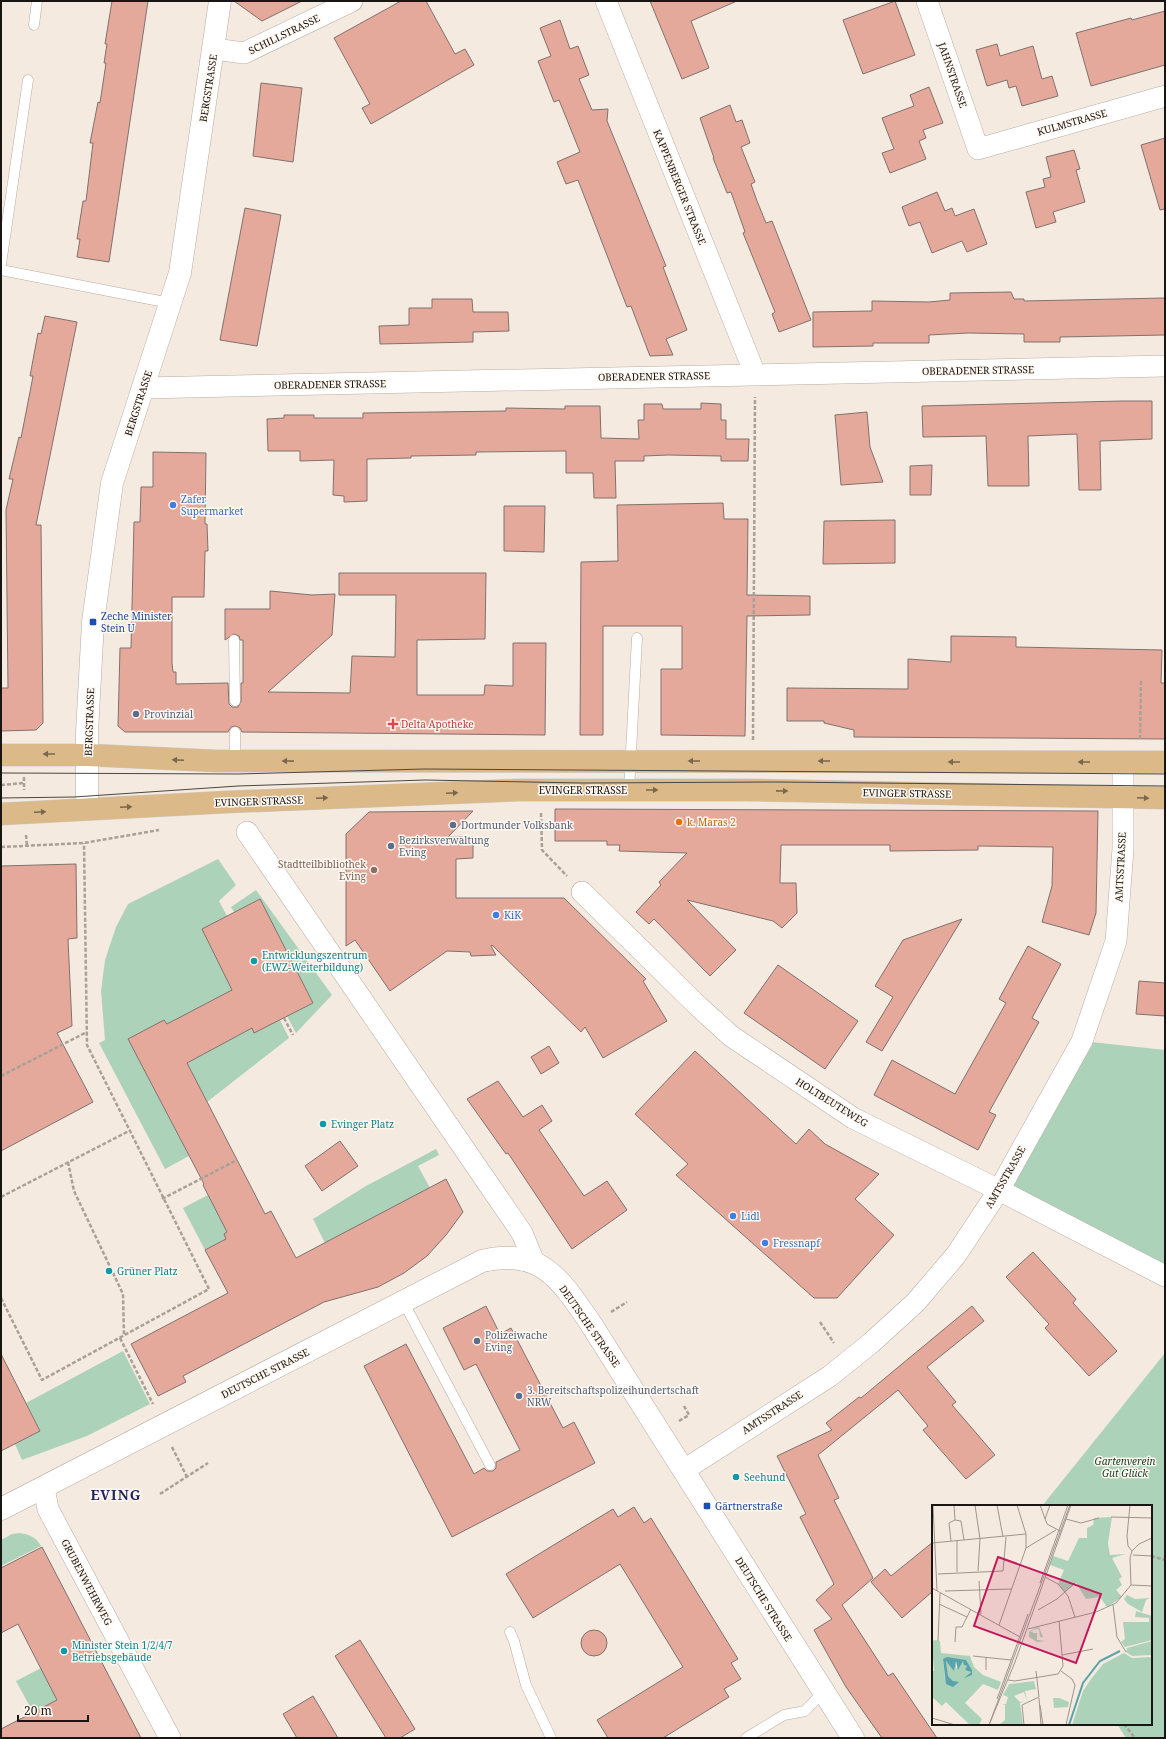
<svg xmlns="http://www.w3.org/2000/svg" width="1166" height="1739" font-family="'Noto Serif',serif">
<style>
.green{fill:#acd3b9}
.building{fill:#e5a99c;stroke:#80716e}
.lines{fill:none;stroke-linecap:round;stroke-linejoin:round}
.service-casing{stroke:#b7aca2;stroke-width:11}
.minor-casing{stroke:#b7aca2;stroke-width:22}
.tertiary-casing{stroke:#b7aca2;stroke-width:23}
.primary-casing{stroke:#cccccb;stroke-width:23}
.path{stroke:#a9a098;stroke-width:2.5;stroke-dasharray:4 2;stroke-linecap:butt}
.service{stroke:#fff;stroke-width:10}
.minor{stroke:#fff;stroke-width:21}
.tertiary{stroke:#fff;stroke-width:22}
.primary{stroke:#dbb988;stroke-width:22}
.tram{stroke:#4c4742;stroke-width:1}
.oneway{fill:#7a674d}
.shop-dot{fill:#3f7fe0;stroke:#fff8f1;stroke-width:1.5}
.transit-dot{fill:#1a4fb4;stroke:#fff8f1;stroke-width:1.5}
.service-dot{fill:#5c6f8a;stroke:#fff8f1;stroke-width:1.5}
.health-dot{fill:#e0444e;stroke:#fff8f1;stroke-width:1.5}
.food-dot{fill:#e8710a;stroke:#fff8f1;stroke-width:1.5}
.education-dot{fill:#8d6e63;stroke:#fff8f1;stroke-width:1.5}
.culture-dot{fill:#0f9aa8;stroke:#fff8f1;stroke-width:1.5}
.labels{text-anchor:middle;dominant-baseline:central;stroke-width:3;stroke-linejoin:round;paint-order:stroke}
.street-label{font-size:10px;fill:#191512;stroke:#fff8f1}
.shop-label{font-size:10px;fill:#366cbe;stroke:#fff8f1;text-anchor:start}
.transit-label{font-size:10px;fill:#164399;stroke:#fff8f1;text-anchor:start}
.service-label{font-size:10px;fill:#4e5e75;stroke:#fff8f1;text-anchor:start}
.health-label{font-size:10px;fill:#be3a42;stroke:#fff8f1;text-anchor:start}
.food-label{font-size:10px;fill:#c56008;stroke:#fff8f1;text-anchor:start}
.education-label{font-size:10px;fill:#785e54;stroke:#fff8f1;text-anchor:end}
.culture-label{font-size:10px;fill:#0d838f;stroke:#fff8f1;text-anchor:start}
.park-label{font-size:10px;font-style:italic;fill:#113a24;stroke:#fff8f1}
.district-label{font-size:14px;font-weight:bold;letter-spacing:1px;fill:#1c255d;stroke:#fff8f1}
.inset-river{fill:none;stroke:#5ba3ab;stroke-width:2}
.inset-road{fill:none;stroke:#9d958d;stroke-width:1}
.view{fill:#c2185b;fill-opacity:0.15;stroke:#c2185b;stroke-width:2}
.inset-edge{fill:none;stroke:#191512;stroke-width:2}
</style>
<rect width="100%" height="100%" fill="#f5eadf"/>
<g class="green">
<path d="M218 859 236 885 219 901 227 916 203 931 232 990 167 1024 164 1020 128 1039 189 1156 165 1169 99 1043 105 1040 101 991 105 960 116 927 128 904Z"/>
<path d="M256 890 332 995 296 1033 287 1016 313 1003 260 899 234 912 231 907Z"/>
<path d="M280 1020 289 1038 207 1102 187 1063 252 1028Z"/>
<path d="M1082 1041 1165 1050V1276L999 1190Z"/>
<path d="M436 1149 439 1155 418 1166 430 1188 325 1243 313 1219 366 1186Z"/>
<path d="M208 1195 227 1232 224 1234 226 1239 205 1250 183 1208Z"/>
<path d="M123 1351 150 1404 87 1436 22 1460 15 1444 40 1431 26 1403Z"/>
<path d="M1165 1353V1738H1126L1117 1724H1151V1506H1042Z"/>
<path d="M20 1533C30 1535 36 1537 41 1546L1 1566V1540L12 1534Z"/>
<path d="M41 1668 57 1700 33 1712 16 1681Z"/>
</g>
<g class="building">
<path d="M112 1H148L109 262 77 257 80 239H77L83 201H86L93 143H90L98 102 100 103 106 63H104L107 44H105Z"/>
<path d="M234 1H302L262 21Z"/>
<path d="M401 1H426L455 54 465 49 474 65 371 124 362 108 370 104 334 38Z"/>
<path d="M650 1H737L691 21 709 68 682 79Z"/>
<path d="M895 1 915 55 863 74 843 20Z"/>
<path d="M1165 11V65L1091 86 1076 33 1131 18 1132 20Z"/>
<path d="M560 20 570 49 578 46 589 75 579 79 592 110 608 109 607 121 666 266 663 267 687 330 666 339 673 355 650 356 631 306 627 307 578 180 566 184 557 162 580 152 559 100 554 102 538 61 551 56 540 28Z"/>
<path d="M997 44 1000 56 1033 46 1042 79 1052 76 1058 96 1022 106 1016 86 1009 88 1007 80 987 86 976 50Z"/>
<path d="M261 83 302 88 293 162 253 156Z"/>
<path d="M929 87 943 123 923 130 926 138 919 141 926 159 890 173 882 153 894 149 882 118 914 106 910 95Z"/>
<path d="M730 105 736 122 742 120 750 143 741 147 755 182 751 184 757 201 766 223 772 221 811 320 779 332 772 314 775 312 743 233 745 232 731 192 727 193 713 158H714L700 118Z"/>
<path d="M1165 138V209L1160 210 1141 145Z"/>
<path d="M1074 150 1080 169 1076 170 1085 202 1053 212 1056 222 1036 228 1026 192 1045 187 1043 179 1051 177 1046 157Z"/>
<path d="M937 192 945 211 952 208 955 216 974 209 987 244 967 252 962 241 932 253 920 222 909 226 902 207Z"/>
<path d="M245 208 281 215 257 346 220 340Z"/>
<path d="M1011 292 1014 299H1024V301L1165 298V335L1060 337V342H1024V334L968 333 929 335V343H873V346L813 347V312L872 311V301L929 302 950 300V293Z"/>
<path d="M432 299H472L473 312H508L509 331 473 332V342L380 344 379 326 409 325V308H432Z"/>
<path d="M45 316 77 322 36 525H41L43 723 36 730 1 731V688H8L6 510 13 479H9L19 437 21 438 30 392 33 376H30L38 333 41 334Z"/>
<path d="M1121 401H1152V439L1100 441 1101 490H1079L1077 434 1028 436 1029 486H988L986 436 923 437 922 406Z"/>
<path d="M701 403 721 404V420H726V439H749L748 461H721V456L668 455 644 456V461H615L616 498H594L593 473H566V451L476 452V455L411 456V458L367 459V501L344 502V496L333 495 334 460 300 461V451H268L267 419 284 418V415H314V418H363V413L506 411V408L565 409V406H600L601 438 639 439 638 420H644V404H662L663 409H701Z"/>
<path d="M867 412 870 447 883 482 841 485 835 415Z"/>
<path d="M153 452 206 453 205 524H207L208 551H205L204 597H172V663L173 672H176V684L228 683 229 704 232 707H238L241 701V683H243V640H240L239 636 234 634 225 640V609H270V591L312 595 335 594 332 635 268 692 350 693 352 656 395 657 396 595H339V573H486L485 639 417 640V695H484L485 685 513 686V643H546L545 735 242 732 240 728 235 726 231 727 228 732H125L118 726 120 648H131L134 522H140L141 487H153Z"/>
<path d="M932 465 931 495H910V466Z"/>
<path d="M723 503 724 519H748L747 595 810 596V615L747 616 745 736 661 735V669H682V626H603V735H580L581 562 618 561 617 505Z"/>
<path d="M504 506H545L544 552 504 551Z"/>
<path d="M895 520V563L823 564 824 521Z"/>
<path d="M951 636 1016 637V647L1162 650 1161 683H1165V739L854 737V730L824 723V721H787V688L908 689V659L951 662Z"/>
<path d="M555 809 1098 811 1096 913 1089 935 1042 922 1052 886 1053 847 978 846V850L890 851V845H781L780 883H796L797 913 782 928 773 921 687 900 736 950 710 976 654 919 649 924 636 912 661 885 659 882 687 853 619 851 620 845H607V841H555Z"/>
<path d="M473 811 448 837H473V858L456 859V898H564L646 979 643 981 667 1021 603 1058 585 1027 581 1032 492 945 491 946 496 955 471 956 470 952 447 951 390 991 355 940 346 946V834L369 812Z"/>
<path d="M76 864 77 938 68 939 72 1026 57 1033 93 1102 1 1151V866Z"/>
<path d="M260 899 313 1003 254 1033 252 1028 187 1063 265 1214 271 1211 296 1258 446 1179 463 1212 446 1235 427 1256 404 1273 378 1287 324 1302 183 1376 186 1382 158 1396 131 1344 228 1293 205 1250 226 1239 224 1234 227 1232 203 1185 204 1184 128 1039 164 1020 167 1024 232 990 202 929Z"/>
<path d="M962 919 882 1051 866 1042 893 997 875 986 903 940Z"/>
<path d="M1028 946 1061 964 1032 1018 1039 1022 989 1112 996 1115 978 1150 874 1095 892 1060 955 1094 1006 1003 999 999Z"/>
<path d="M778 965 858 1021 825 1069 744 1013Z"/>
<path d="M1139 981 1165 983V1016L1136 1014Z"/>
<path d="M549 1046 559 1063 541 1074 531 1057Z"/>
<path d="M695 1051 796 1144 809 1129 825 1144 879 1174 855 1199 894 1235 837 1298H814L676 1175 688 1164 635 1114Z"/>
<path d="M498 1081 523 1117 542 1105 552 1121 539 1130 584 1196 607 1181 627 1210 572 1249 508 1153 506 1154 467 1099Z"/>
<path d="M340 1141 358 1166 322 1191 305 1166Z"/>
<path d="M1033 1252 1076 1299 1073 1303 1117 1351 1089 1376 1045 1328 1049 1324 1006 1277Z"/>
<path d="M486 1306 500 1334 511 1328 563 1428 574 1422 595 1463 452 1537 364 1366 406 1344 474 1474 484 1468 487 1471H493L496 1468V1462L520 1450 476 1364 464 1370 443 1328Z"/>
<path d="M972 1306 984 1321 927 1367 956 1402 952 1405 995 1455 966 1479 923 1430 928 1426 898 1390 818 1455 839 1498 834 1500 873 1578 842 1605 888 1676 893 1673 937 1738H882L846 1687 814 1630 832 1619 816 1600 834 1584 800 1517 806 1514 777 1456 832 1430 826 1423 859 1397 861 1398Z"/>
<path d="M1 1354 40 1431 1 1451Z"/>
<path d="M634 1507 644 1523 651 1518 738 1659 731 1663 741 1679 724 1689 729 1697 663 1738H608L597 1720 683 1667 620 1564 533 1618 506 1574 613 1509 618 1517Z"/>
<path d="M933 1542V1591L902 1618 871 1582 885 1569 891 1576Z"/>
<path d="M42 1547 68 1597 141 1738H1V1729L57 1700 18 1624 1 1633V1568Z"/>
<circle cx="594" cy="1643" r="13"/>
<path d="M360 1640 415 1729 400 1738H386L335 1656Z"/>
<path d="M313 1696 338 1738H297L283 1714Z"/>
</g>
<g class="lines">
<defs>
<g id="service">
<path d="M34 25 37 1"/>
<path d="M1 264 28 80"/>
<path d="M1 270 170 303"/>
<path d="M234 640 235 701"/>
<path d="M235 732V761"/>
<path d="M629 790 637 638"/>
<path d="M403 1301 490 1465"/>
<path d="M510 1632 514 1641 526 1685 551 1738"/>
<path d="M746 1738 784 1715 805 1711 823 1692"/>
</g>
<g id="minor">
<path d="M606 1 755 374"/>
<path d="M927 1 978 149 1165 96"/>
<path d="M214 49 244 53 352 1"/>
<path d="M143 388 1165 366"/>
<path d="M247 832 522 1233 534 1262"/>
<path d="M582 892 699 1007 731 1036 853 1118 999 1190 1165 1276"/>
<path d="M684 1470 830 1376 871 1343 916 1302 956 1255 999 1190 1082 1041 1116 941 1123 849V762"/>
<path d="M44 1488 48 1509 170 1738"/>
</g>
<g id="tertiary">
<path d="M87 809V732L93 622 112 483 180 273 220 1"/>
<path d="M1 1509 482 1261C541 1247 561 1280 591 1324L853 1738"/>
</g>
<g id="primary">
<path d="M1 755H88L217 761 1165 762"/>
<path d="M1 814 227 802 519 790H745L1165 798"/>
</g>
</defs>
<use href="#service" class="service-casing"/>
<use href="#minor" class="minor-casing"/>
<use href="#tertiary" class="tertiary-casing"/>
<use href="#primary" class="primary-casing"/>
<g class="path">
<path d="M1140 739 1141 681"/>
<path d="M753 740 755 397"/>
<path d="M24 777V790"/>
<path d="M1 785 24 783"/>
<path d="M541 813 542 850 567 876"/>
<path d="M26 835 27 846"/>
<path d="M1 847 84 843 159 830"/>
<path d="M284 1018 293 1035"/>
<path d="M1 1076 87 1032"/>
<path d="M68 1162 74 1191 123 1294 124 1336"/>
<path d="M1 1197 129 1131"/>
<path d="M162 1199 237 1160"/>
<path d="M1 1298 42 1380 209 1289 87 1045 84 843"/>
<path d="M611 1312 627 1302"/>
<path d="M820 1322 834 1343"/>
<path d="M120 1338 153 1404"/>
<path d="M679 1421 689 1415 684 1406"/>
<path d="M172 1447 187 1477"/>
<path d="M160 1494 208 1463"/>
<path d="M1151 1556 1165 1560"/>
<path d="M1124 1724 1135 1738"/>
</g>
<use href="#service" class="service"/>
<use href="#minor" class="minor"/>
<use href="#tertiary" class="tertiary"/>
<use href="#primary" class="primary"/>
<g class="tram">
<path d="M1 773 238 774 424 769 1165 774"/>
<path d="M1 798 74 797 238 786 425 780 582 783 776 782 1165 786"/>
</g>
</g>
<defs><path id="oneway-solid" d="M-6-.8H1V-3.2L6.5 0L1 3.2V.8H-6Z"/></defs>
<g class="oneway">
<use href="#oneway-solid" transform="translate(49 754) rotate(-180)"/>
<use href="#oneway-solid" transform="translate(178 760) rotate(-178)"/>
<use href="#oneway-solid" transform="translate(288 761) rotate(-179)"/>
<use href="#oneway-solid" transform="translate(694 761) rotate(-180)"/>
<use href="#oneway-solid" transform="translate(824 761) rotate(-180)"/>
<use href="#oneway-solid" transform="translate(954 762) rotate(-180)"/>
<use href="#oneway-solid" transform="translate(1084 762) rotate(-180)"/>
<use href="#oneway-solid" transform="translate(652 790)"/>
<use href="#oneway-solid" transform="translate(782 791) rotate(1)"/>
<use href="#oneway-solid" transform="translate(452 793) rotate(-2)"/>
<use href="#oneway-solid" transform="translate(322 798) rotate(-2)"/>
<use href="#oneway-solid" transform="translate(1143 798) rotate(2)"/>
<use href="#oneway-solid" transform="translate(126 807) rotate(-3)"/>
<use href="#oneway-solid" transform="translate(40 812) rotate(-3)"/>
</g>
<g class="shop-dot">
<circle cx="173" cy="505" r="4"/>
<circle cx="496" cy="915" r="4"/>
<circle cx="733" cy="1216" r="4"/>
<circle cx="765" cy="1243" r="4"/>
</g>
<g class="transit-dot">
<rect x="89" y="618" width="8" height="8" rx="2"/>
<rect x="703" y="1502" width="8" height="8" rx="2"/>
</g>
<g class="service-dot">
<circle cx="136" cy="714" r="4"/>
<circle cx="453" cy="825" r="4"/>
<circle cx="391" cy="846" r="4"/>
<circle cx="477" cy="1341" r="4"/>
<circle cx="519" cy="1396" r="4"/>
</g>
<path class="health-dot" d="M391 718h4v4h4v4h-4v4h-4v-4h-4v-4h4z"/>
<circle class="food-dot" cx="679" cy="822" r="4"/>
<circle class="education-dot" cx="374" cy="870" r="4"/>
<g class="culture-dot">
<circle cx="254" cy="961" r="4"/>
<circle cx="323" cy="1124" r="4"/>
<circle cx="109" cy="1271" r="4"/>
<circle cx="736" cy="1477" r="4"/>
<circle cx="64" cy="1651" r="4"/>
</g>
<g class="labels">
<g class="street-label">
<text transform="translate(284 34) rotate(-26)">SCHILLSTRASSE</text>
<text transform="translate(953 75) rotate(71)">JAHNSTRASSE</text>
<text transform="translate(208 88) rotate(-81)">BERGSTRASSE</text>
<text transform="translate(1072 122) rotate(-16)">KULMSTRASSE</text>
<text transform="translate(680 187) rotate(68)">KAPPENBERGER STRASSE</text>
<text transform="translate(978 370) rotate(-1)">OBERADENER STRASSE</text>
<text transform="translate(654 376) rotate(-1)">OBERADENER STRASSE</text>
<text transform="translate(330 384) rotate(-1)">OBERADENER STRASSE</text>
<text transform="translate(138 403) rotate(-72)">BERGSTRASSE</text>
<text transform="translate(89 722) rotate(-88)">BERGSTRASSE</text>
<text x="583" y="790">EVINGER STRASSE</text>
<text transform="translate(907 793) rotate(1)">EVINGER STRASSE</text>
<text transform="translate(259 801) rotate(-2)">EVINGER STRASSE</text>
<text transform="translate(1120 867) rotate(-87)">AMTSSTRASSE</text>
<text transform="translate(832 1102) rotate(32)">HOLTBEUTEWEG</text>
<text transform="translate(1005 1177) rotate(-60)">AMTSSTRASSE</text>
<text transform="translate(590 1326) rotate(55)">DEUTSCHE STRASSE</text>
<text transform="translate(265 1373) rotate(-27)">DEUTSCHE STRASSE</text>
<text transform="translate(772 1412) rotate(-33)">AMTSSTRASSE</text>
<text transform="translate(87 1582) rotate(62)">GRUBENWEHRWEG</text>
<text transform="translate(764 1599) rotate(58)">DEUTSCHE STRASSE</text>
</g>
<g class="shop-label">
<text x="181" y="499">Zafer<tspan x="181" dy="12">Supermarket</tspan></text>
<text x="504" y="915">KiK</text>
<text x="741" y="1216">Lidl</text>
<text x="773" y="1243">Fressnapf</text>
</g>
<g class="transit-label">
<text x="101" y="616">Zeche Minister<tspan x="101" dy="12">Stein U</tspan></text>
<text x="715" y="1506">Gärtnerstraße</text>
</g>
<g class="service-label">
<text x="144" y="714">Provinzial</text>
<text x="461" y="825">Dortmunder Volksbank</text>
<text x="399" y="840">Bezirksverwaltung<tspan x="399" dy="12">Eving</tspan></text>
<text x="485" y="1335">Polizeiwache<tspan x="485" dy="12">Eving</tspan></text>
<text x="527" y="1390">3. Bereitschaftspolizeihundertschaft<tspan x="527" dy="12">NRW</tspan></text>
</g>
<g class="health-label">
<text x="401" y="724">Delta Apotheke</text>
</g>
<g class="food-label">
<text x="687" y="822">k. Maras 2</text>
</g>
<g class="education-label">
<text x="366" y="864">Stadtteilbibliothek<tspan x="366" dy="12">Eving</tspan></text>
</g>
<g class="culture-label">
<text x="262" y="955">Entwicklungszentrum<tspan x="262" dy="12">(EWZ-Weiterbildung)</tspan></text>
<text x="331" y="1124">Evinger Platz</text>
<text x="117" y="1271">Grüner Platz</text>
<text x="744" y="1477">Seehund</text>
<text x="72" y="1645">Minister Stein 1/2/4/7<tspan x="72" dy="12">Betriebsgebäude</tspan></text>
</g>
<g class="park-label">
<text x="1125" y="1461">Gartenverein<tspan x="1125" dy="12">Gut Glück</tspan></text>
</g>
<g class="district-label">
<text x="116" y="1494">EVING</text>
</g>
</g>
<g transform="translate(932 1505)">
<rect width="220" height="220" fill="#f5eadf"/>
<path d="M180 12 176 38 178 50 194 49 180 53 190 72 187 74 190 80 184 85 190 92 175 102 168 92 154 94 144 78 133 87 126 79 132 65 118 60 121 51 136 56 147 33H155V23L161 20 162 13ZM195 90 203 94 218 93 214 95 210 107 196 99 192 94ZM204 106 220 111V135L193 142 189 137 193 134 191 117H217V113L203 112ZM107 122 111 132H108L107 124 100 125 101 128H105V135L114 136 105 137 97 132V126L100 127 99 125ZM2 135 8 136 9 148 38 151 42 162 51 170 69 177 66 185 51 179 33 198 50 214 47 220H38L14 197 10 201 0 192V166H2L0 137ZM11 154 34 155 40 165V170L34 171 39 167 33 165 35 162 31 156 24 164V156L20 164V160L14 156 16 171 24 179 13 173ZM220 136V150L200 151 194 147 195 143ZM192 148 200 153 220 152V220H140L151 186 159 174 171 159ZM102 176 104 184 93 186 95 196 92 187 82 191 88 197 92 196 88 198 91 220H67L73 215V200L70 199H74L76 192 71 190 77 179ZM121 193H127L137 197 136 202 122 203Z" fill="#acd3b9" fill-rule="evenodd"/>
<path d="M15 152 34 155 40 165V170L32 173 39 167 33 165 35 161 32 160 31 156 26 165 24 156 22 166 14 156 16 171 21 176 27 177 21 182 14 179 11 154Z" fill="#5ba3ab"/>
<path class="inset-river" d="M137 220 151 178 168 156 188 146"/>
<path class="inset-road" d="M1 0 5 86M22 0 23 15M43 0 48 34 46 66M65 0 71 32M85 0 94 29V43M108 0 115 19 128 26M198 0 195 31 196 41 200 46M179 12 220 13M113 14 118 0M134 14 149 18 167 13M19 36 17 18 23 15 29 16 32 35M25 36V67M0 38 94 29M201 50 220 51M6 69 71 66 74 32M113 72 126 79 136 91 143 112M47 76 49 109M108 78 136 0M199 80 220 81M0 83 88 132M13 86 80 84M7 99 35 112 39 104M181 100 185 132 194 147M106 105 125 94 143 78M67 120 94 43 124 25M96 124 164 107 184 98 199 80 198 53 200 46 207 39 220 33M6 136 8 88M23 137 24 122H30L35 112M130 150 161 144M41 151 79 155M54 165V152M129 166 140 174 143 180 134 220M76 175 83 176 126 169 131 161 127 116M107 193 109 220M65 194 96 109M108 200 111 220M0 213 23 220M57 220 83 157 139 0M57 220 138 0M92 220 90 200 107 192 104 166"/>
<path class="view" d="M66 52 169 89 144 158 42 121Z"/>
<rect width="220" height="220" class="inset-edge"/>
</g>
<rect width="1166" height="1739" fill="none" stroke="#191512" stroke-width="4"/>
<path d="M18 1715v6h70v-6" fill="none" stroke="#191512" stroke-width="2"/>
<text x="24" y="1715" font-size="12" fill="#191512" stroke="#fff8f1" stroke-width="3" paint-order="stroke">20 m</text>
</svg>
